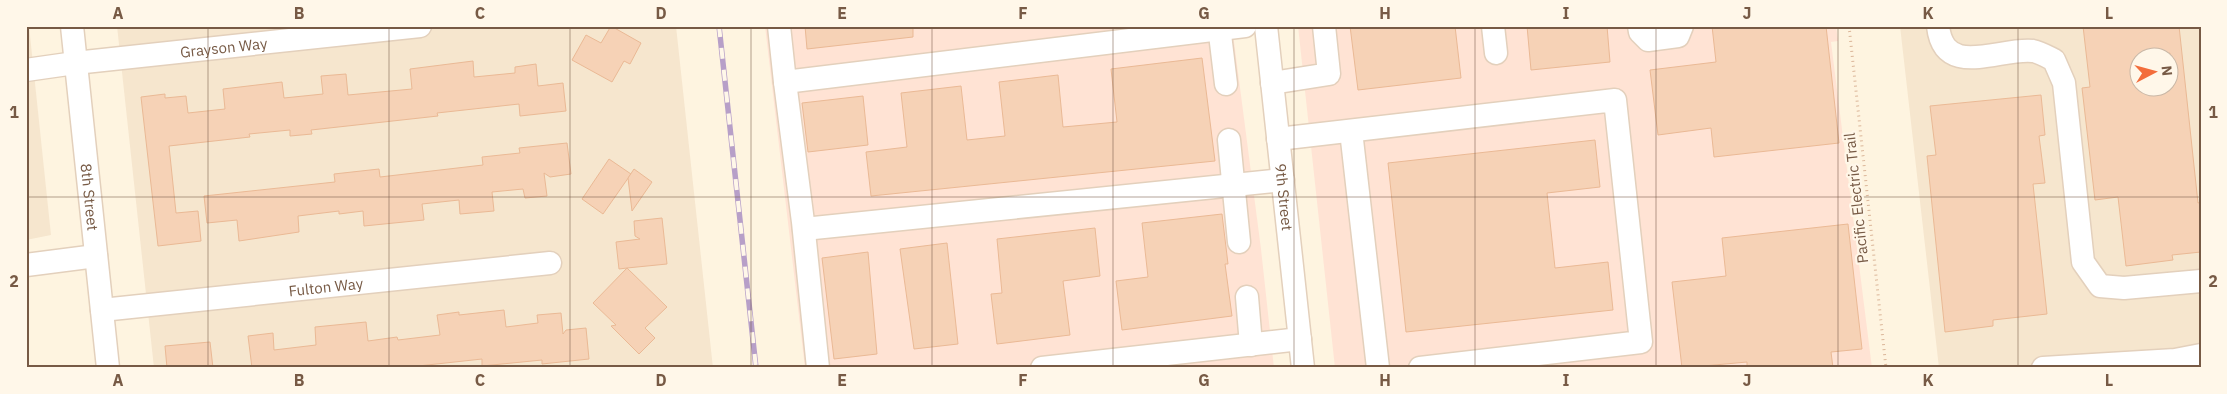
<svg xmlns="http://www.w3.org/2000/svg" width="2227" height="394" font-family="'IBM Plex Sans',sans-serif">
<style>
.residential{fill:#f6e6ce;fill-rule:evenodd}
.commercial{fill:#ffe3d4}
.building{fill:#f6d2b6;stroke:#eab995;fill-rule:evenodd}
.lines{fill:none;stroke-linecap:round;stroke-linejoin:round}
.minor-casing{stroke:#e3d0bc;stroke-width:25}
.path{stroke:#dbb699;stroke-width:3;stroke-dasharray:1 4;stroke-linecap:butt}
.minor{stroke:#fff;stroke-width:22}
.rail-casing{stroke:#b79fc8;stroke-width:5.5}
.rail{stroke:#fff7e9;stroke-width:4;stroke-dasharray:11;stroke-linecap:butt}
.grid{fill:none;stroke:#775a45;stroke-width:1;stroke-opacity:0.55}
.labels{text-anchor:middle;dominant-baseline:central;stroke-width:4.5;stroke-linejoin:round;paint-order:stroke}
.street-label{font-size:15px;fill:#775a45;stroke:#fff7e9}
.neatline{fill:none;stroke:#775a45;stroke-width:2}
.grid-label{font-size:16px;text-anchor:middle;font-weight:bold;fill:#775a45}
</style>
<rect width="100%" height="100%" fill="#fef4e0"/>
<g class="residential">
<path d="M26 26H29L51 235 26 240Z"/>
<path d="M117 26H676L713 368H154Z"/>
<path d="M1900 26H2201V368H1939ZM2140 58H2170V88H2140Z"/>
</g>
<g class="commercial">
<path d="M765 26H1232L1261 249 1274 368H805Z"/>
<path d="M1298 26H1836L1838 41 1831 42 1872 368H1335Z"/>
</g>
<g class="building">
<path d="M611 26 641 43 630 64 624 61 612 82 572 60 586 35 601 43Z"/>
<path d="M805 26H913V37L807 49Z"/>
<path d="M1350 26H1455L1461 78 1358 90Z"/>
<path d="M1527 26H1607L1610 62 1531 70Z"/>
<path d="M1712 26H1826L1839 143 1714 157 1711 128 1658 135 1650 70 1716 62Z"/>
<path d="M2083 26H2179L2198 203 2201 202V252L2172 255 2173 260 2126 266 2118 197 2095 200 2082 88 2090 87ZM2170 53V88H2140V57Z"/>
<path d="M1202 58 1215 161 871 196 866 152 907 147 901 93 961 86 967 140 1005 136 999 82 1058 75 1063 127 1117 122 1111 69Z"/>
<path d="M473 61 474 77 515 73V67L536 64 538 86 563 83 566 111 520 116 519 104 437 113 438 116 311 130 312 134 290 136V130L249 134 250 137 169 146 176 213 198 211 201 241 158 246 141 97 165 94V98L186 96 188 113 225 109 223 89 282 82 284 98 323 94 321 76 346 74 348 95 412 89 410 69Z"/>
<path d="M2041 95 2045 135 2039 136 2045 183 2033 184 2047 314 1993 320V326L1945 332 1927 156 1936 155 1930 106Z"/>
<path d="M863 96 868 145 808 152 802 103Z"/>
<path d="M1595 140 1600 187 1547 193 1555 268 1608 262 1613 310 1406 332 1388 163Z"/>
<path d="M567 143 571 174 550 177 544 173 547 196 525 198 523 189 492 192 494 211 460 214 459 200 422 204 424 220 364 226 363 211 339 214V211L298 216 299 232 239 241 237 220 207 223 204 196 335 182 334 174 379 169 380 177 483 165 482 157 520 153 519 148Z"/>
<path d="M609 159 631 174 603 214 582 199Z"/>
<path d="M634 169 652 182 632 211 628 178Z"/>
<path d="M1222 214 1228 264H1225L1232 316 1122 330 1116 281 1148 277 1142 223Z"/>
<path d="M662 218 667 264 627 268 667 307 645 328 655 338 639 354 611 326 616 325 593 303 627 268 619 269 616 242 640 239 635 236 634 221Z"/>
<path d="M1848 224 1862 349 1831 352 1833 368H1747V362L1682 368 1672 282 1726 276 1722 238Z"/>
<path d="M1095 228 1100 276 1063 281 1070 335 997 344 991 294 1002 293 997 239Z"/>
<path d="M947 243 958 344 914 349 900 249Z"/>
<path d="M868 252 877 354 834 359 822 258Z"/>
<path d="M504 310 506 327 538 323 537 315 561 313 563 334 566 330 586 328 589 359 542 364V360L482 366V359L400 368H252L248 336 273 333 274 350 316 345 315 327 366 322 368 341 397 337 398 340 440 335 437 315 459 312V315Z"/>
<path d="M210 342 213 368H167L165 346Z"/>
</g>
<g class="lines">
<defs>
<g id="minor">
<path id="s1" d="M72 26 108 368"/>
<path d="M779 26 785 82 1245 26"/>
<path d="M1219 26 1226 84"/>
<path id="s2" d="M1266 26 1303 368"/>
<path d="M1493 26 1496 53"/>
<path d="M1639 26 1640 32 1648 40 1678 36 1682 26"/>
<path d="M1938 26C1944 80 2000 47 2033 51 2039 52 2048 57 2054 60L2064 83 2083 262 2100 286 2124 288 2201 281"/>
<path id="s3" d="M26 70 75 63 420 26"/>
<path d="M785 82 803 222 818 368"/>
<path d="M1272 83 1329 74 1324 26"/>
<path d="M1351 131 1378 368"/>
<path d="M1278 139 1615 100 1641 342 1420 368"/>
<path d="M1229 140 1239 242"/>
<path d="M804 229 1283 180"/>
<path d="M26 265 96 256"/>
<path d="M1247 297 1251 345"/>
<path id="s4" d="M102 310 550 263"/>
<path d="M1042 368 1300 339"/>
<path d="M2043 368 2175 360 2201 355"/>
</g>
</defs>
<use href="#minor" class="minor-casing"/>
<path class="path" d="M1849 26 1886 368"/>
<use href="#minor" class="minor"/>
<defs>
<path id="rail" d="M719 26 756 368"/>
</defs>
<use href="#rail" class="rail-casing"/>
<use href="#rail" class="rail"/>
</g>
<path class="grid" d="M208 26V368M389 26V368M570 26V368M751 26V368M932 26V368M1113 26V368M1294 26V368M1475 26V368M1656 26V368M1838 26V368M2018 26V368M26 197H2201"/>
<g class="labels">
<g class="street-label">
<text stroke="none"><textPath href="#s3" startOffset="199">Grayson Way</textPath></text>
<text stroke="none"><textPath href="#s1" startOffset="172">8th Street</textPath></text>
<text stroke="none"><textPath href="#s2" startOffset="172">9th Street</textPath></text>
<text transform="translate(1856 198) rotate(-96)">Pacific Electric Trail</text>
<text stroke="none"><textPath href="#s4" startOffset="225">Fulton Way</textPath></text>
</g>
</g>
<rect width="2227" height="394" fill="none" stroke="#fff7e9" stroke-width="55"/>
<g transform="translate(2154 72) rotate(84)"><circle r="24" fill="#fff7e9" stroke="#c9b8a7"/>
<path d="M0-4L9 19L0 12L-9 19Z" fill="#f36d3b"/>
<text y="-8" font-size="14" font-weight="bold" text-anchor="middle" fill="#775a45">N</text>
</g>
<rect x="28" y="28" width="2172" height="338" class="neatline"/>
<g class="grid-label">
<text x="118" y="19">A</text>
<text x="299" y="19">B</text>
<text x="480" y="19">C</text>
<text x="661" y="19">D</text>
<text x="842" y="19">E</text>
<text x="1023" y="19">F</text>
<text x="1204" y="19">G</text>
<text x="1385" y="19">H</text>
<text x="1566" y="19">I</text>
<text x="1747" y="19">J</text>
<text x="1928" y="19">K</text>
<text x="2109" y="19">L</text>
<text x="14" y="118">1</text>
<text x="2213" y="118">1</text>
<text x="14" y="287">2</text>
<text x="2213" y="287">2</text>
<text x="118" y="386">A</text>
<text x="299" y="386">B</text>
<text x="480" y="386">C</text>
<text x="661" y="386">D</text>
<text x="842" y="386">E</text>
<text x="1023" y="386">F</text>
<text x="1204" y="386">G</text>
<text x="1385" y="386">H</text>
<text x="1566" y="386">I</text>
<text x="1747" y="386">J</text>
<text x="1928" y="386">K</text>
<text x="2109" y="386">L</text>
</g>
</svg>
